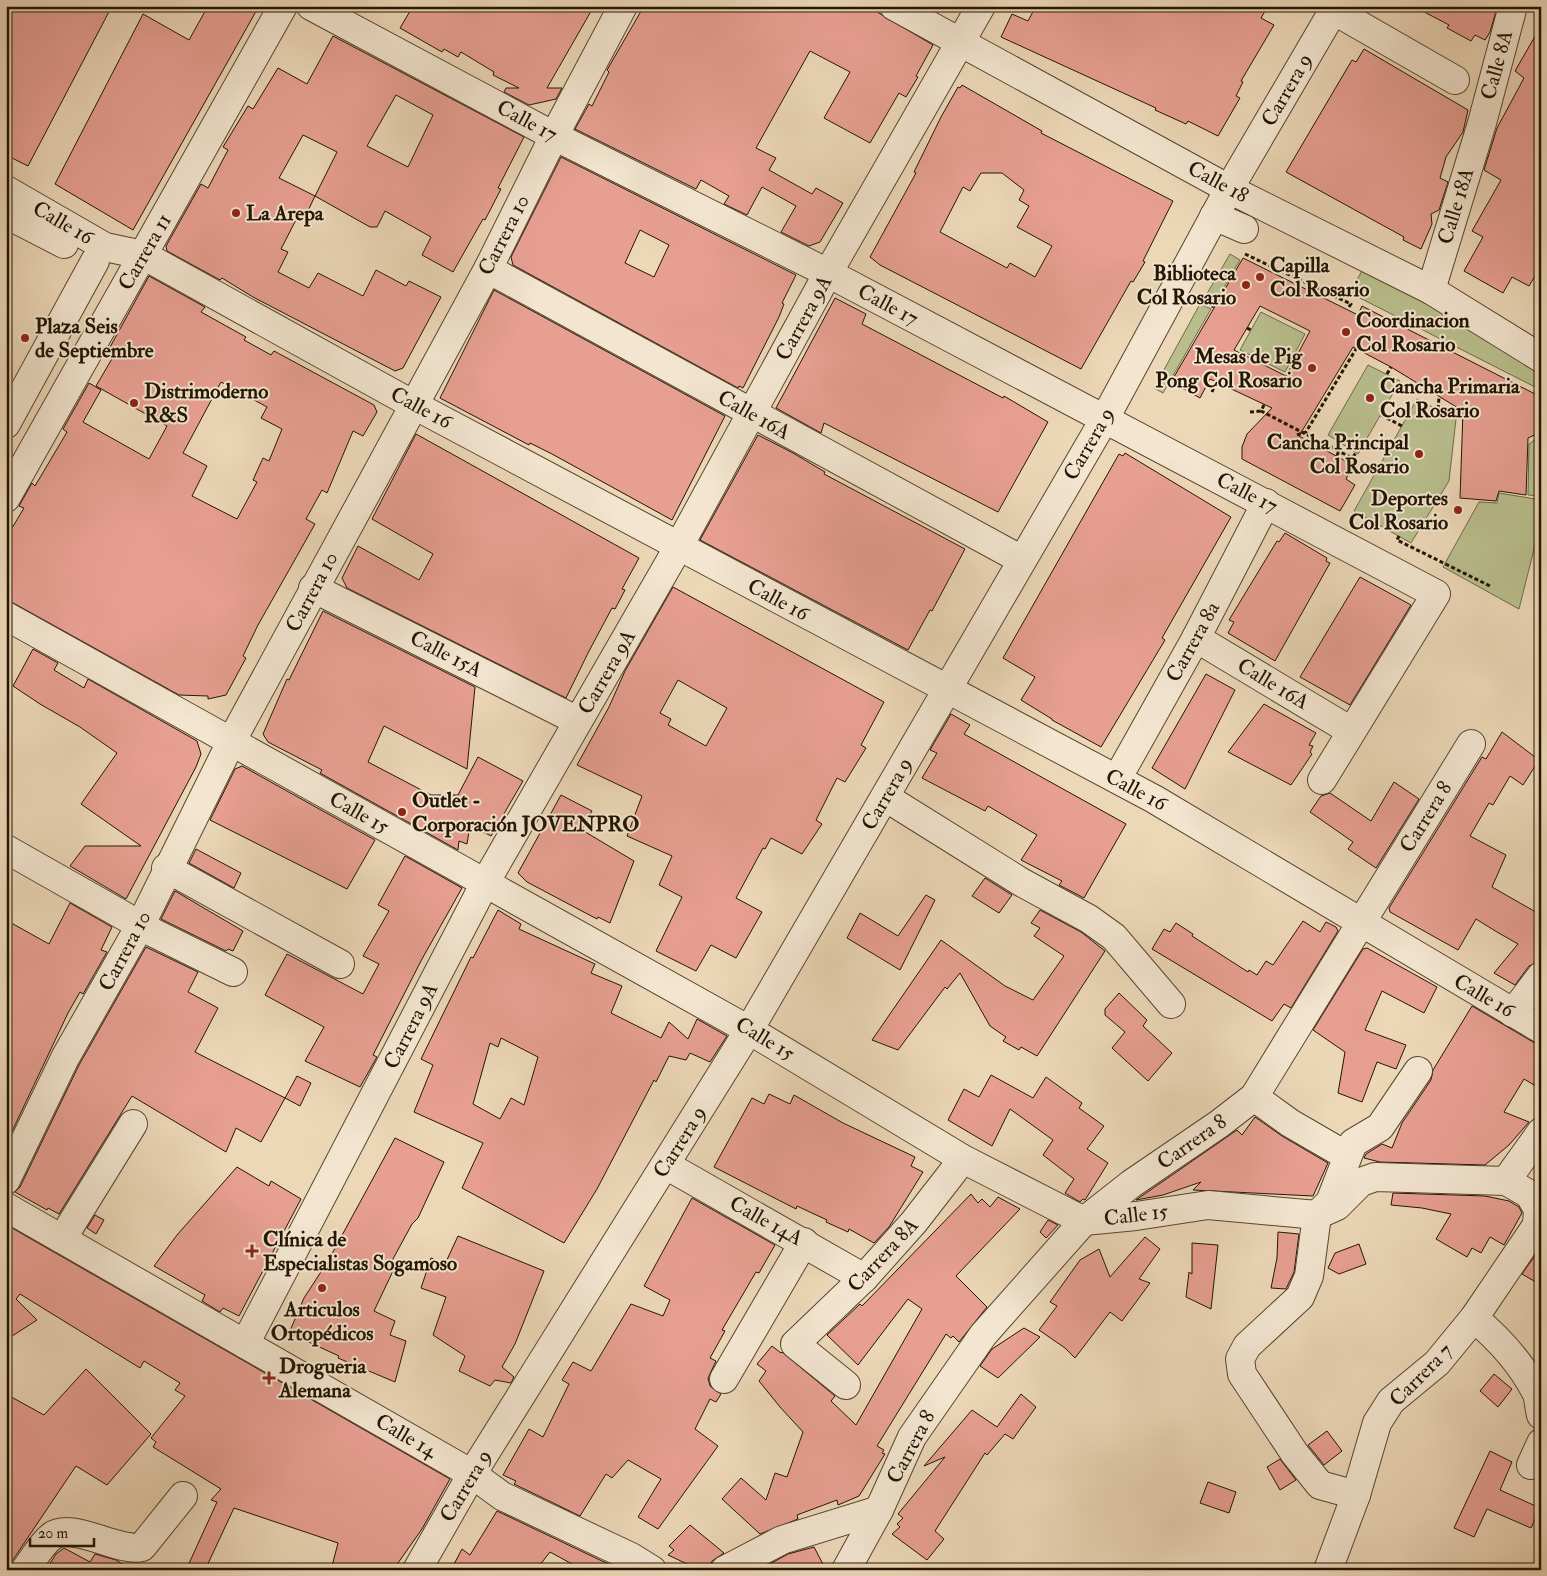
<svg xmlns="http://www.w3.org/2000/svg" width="1547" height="1576" font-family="'IM FELL Double Pica',serif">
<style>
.green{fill:#b9be8d;stroke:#6e6a48}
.building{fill:#e79f92;stroke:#231503;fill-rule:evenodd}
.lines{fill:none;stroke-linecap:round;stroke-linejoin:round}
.minor-casing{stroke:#554630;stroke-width:30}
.path{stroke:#231503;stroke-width:3;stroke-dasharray:4 2.5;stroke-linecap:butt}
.minor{stroke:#f3e5d0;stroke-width:28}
.poi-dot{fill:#8f2418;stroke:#f3e5d0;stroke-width:2}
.labels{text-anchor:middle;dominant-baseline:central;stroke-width:4;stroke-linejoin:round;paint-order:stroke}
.street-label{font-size:21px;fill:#231503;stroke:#f3e5d0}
.poi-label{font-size:21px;font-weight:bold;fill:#231503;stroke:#f3e5d0;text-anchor:start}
</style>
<rect width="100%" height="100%" fill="#ecd7b7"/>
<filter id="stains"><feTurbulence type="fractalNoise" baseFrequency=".004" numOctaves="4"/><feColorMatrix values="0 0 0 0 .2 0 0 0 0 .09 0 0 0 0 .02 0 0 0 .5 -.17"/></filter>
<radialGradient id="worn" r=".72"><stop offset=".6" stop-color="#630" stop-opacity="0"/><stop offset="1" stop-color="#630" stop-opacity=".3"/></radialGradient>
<g class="green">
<path d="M1230 254 1240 260 1215 303 1205 297Z"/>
<path d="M1365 265 1541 364V390L1350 293Z"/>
<path d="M1200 304 1211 309 1163 393 1154 388Z"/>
<path d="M1261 312 1305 334 1285 372 1240 350Z"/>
<path d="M1368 365 1400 381 1358 454 1328 435Z"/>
<path d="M1417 399 1456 419 1449 481 1411 543 1354 511Z"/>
<path d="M1541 432V496L1528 495 1529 444 1539 437Z"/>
<path d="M1499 493 1541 500V521L1519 609 1443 567 1479 502 1497 503Z"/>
</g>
<g class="building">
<path d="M6 6H112L28 166 6 155Z"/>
<path d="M208 6H259L133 230 55 184 143 14 189 40Z"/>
<path d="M413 6H594L547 88H562L556 99 529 105 504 92 506 88H519L493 75 494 72 461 52 458 57 444 49 442 52 400 28Z"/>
<path d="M644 6H867L933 45 916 76 918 77 906 97 899 93 870 143 824 118 850 72 810 51 756 148 776 158 769 170 812 194 816 188 843 203 820 242 809 246 781 232 796 206 762 187 747 215 724 204 729 196 701 180 696 189 575 129 589 104 592 106 609 72 607 70Z"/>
<path d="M1036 6H1095L1106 12 1108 6H1268L1261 18 1274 25 1241 81 1243 82 1236 96 1240 98 1218 136 1188 121 1186 124 1155 110 1156 108 1001 37 1012 14 1028 21Z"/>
<path d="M1413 6H1487L1496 11 1490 32 1485 40 1475 35 1471 41 1447 28 1449 25Z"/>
<path d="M1541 26V266L1529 286 1512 277 1503 293 1464 271 1483 237 1472 231 1501 180 1484 170 1497 128 1524 78 1515 71Z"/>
<path d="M333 36 524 137 498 188 501 189 485 220 483 219 453 272 422 255 431 237 385 211 377 227H370L315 196 306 215 300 212 281 249 288 252 278 272 309 288 318 273 363 296 376 270 406 286 409 281 441 297 403 368 395 371 253 297 222 278 220 280 167 251 166 246 201 184 208 188 228 150 223 147 248 106 253 109 278 68 307 84ZM396 95 433 115 408 167 367 146ZM303 135 337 152 315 196 279 178Z"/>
<path d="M1364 49 1468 110 1463 132 1446 157 1440 178 1448 182 1439 210 1431 214 1432 224 1421 249 1403 240 1404 237 1286 172 1352 60 1356 62Z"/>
<path d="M962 85 1042 131 1041 133 1173 201 1143 261 1145 262 1133 282 1131 281 1081 369 880 265 870 257 916 173 914 172 941 117 958 87 960 88ZM981 173H1002L1024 190 1019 200 1029 206 1017 227 1052 246 1035 277 1010 263 1007 268 940 232 963 187 970 191Z"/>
<path d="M561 157 796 275 782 303 784 304 779 317 743 388 739 386 738 388 513 265 511 257ZM640 230 669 245 654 277 625 263Z"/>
<path d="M1243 258 1358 315 1362 306 1541 397V432L1528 438 1526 495 1499 491 1496 501 1460 498 1463 411 1391 367 1353 347 1299 436 1353 465 1346 479 1355 485 1340 511 1242 459V447L1247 434 1272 408 1210 379 1200 398 1171 382ZM1260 306 1310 331 1286 376 1234 350Z"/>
<path d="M149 276 205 307 201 312 246 337 244 340 271 355 274 351 374 405 377 412 363 436 353 431 327 493 322 490 306 519 315 524 258 625 243 656 246 658 226 695 208 699V696L179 695 6 599V538L24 508 19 506 32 483 35 486 67 432 63 429 89 383 101 390 83 422 149 459 167 426 96 386 116 352 109 349ZM221 382 267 407 261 418 282 429 269 461 263 458 253 480 257 482 237 519 192 496 207 466 183 453Z"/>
<path d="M494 290 725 416 672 520 552 454 530 443 529 445 440 398Z"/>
<path d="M835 298 866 314 862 324 1003 398 1004 396 1048 422 998 512 824 423 821 433 776 408Z"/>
<path d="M416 434 639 558 622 589 625 590 615 609 612 608 588 653 566 698 347 588 342 578 358 546 419 580 433 554 372 519Z"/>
<path d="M758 435 793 453 825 472 824 474 965 549 940 596 932 611 930 610 908 650 700 540Z"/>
<path d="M1125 453 1231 517 1162 638 1165 640 1156 655 1101 747 1052 720V719L1021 700 1035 677 1003 658 1119 454 1123 456Z"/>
<path d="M1285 533 1327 558 1326 561 1330 563 1275 661 1228 633 1234 622 1229 620 1277 541 1279 542Z"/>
<path d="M1360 577 1411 605 1350 705 1300 677Z"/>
<path d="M673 587 884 702 861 745 866 748 845 782 837 778 816 820 822 824 802 854 771 838 765 849 763 848 736 898 762 912 736 958 711 945 696 971 656 951 682 897 659 885 672 856 627 836 642 796 577 765 609 707 625 671ZM678 680 727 708 706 746 668 725 671 719 660 713Z"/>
<path d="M323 611 475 687 467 769 384 726 368 762 431 795H458L478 757 523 781 491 836 470 825 467 844 459 841 458 850 320 773 322 770 268 742 263 734 287 679 289 680Z"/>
<path d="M33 649 58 663 54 670 84 688 88 679 197 741 201 754 196 767 126 899 70 866 85 846H141L81 804 117 753 80 727 40 704 13 686Z"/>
<path d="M1206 674 1235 690 1185 789 1152 768Z"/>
<path d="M1264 704 1316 733 1309 745 1313 746 1310 752 1312 754 1291 785 1228 752Z"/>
<path d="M951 714 970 725 964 734 1126 824 1084 898 1059 885 1062 881 1021 860 1037 835 988 806 985 811 922 778 937 753 930 750Z"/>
<path d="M1502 732 1539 760 1523 785 1510 776 1493 805 1489 803 1470 836 1506 855 1492 887 1541 915V961L1529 966 1515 985 1494 973 1518 944 1497 932 1476 919 1458 950 1390 912 1389 908 1482 757 1486 759Z"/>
<path d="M242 766 375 840 347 889 210 820 235 769Z"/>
<path d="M1394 782 1419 799 1376 868 1348 849 1353 842 1310 812 1321 796 1330 793 1371 821Z"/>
<path d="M561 795 592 811 582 830 634 861 610 923 598 917 597 919 527 882 518 873Z"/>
<path d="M196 849 241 873 234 888 189 863Z"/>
<path d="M405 856 462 888 422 959 373 1055 377 1057 360 1087 305 1061 324 1027 265 995 287 954 363 994 379 964 363 956 389 911 378 905Z"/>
<path d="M985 878 1012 895 999 913 972 896Z"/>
<path d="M175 891 243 931 233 951 228 949 226 951 161 919Z"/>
<path d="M926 895 935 900 900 970 847 938 860 913 898 936Z"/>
<path d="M70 903 112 927 101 950 107 952 83 994 80 992 68 1013 6 1144V920L49 944Z"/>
<path d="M498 910 521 924 519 929 595 964 591 973 622 986 611 1013 661 1038 669 1022 688 1039 697 1019 727 1036 710 1062 690 1053 686 1060 669 1056 656 1082 654 1080 597 1189 564 1243 462 1188 483 1143 414 1112 433 1065 421 1059 471 957 473 958ZM501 1038 538 1057 524 1105 511 1098 500 1119 473 1104 490 1043 498 1047Z"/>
<path d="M1040 910 1081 932 1105 951 1037 1056 1021 1047 1019 1050 1003 1041 1006 1037 990 1026 960 973 947 989 945 987 898 1050 872 1040 941 940 1005 986 1033 1000 1064 956 1034 936 1040 928 1031 923Z"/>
<path d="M1303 921 1320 932 1326 922 1336 927 1338 931 1291 1008 1284 1004 1272 1021 1152 949 1164 929 1170 932 1176 923 1193 934 1192 936 1248 972 1249 970 1257 975 1266 961 1273 965Z"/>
<path d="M146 947 198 972 188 992 218 1008 195 1052 285 1098 297 1076 311 1083 300 1106 285 1098 261 1142 236 1128 226 1152 132 1096 59 1214 48 1208 47 1210 15 1192 20 1187 79 1065Z"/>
<path d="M1367 948 1437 987 1424 1013 1382 991 1365 1030 1406 1045 1396 1069 1377 1062 1362 1102 1338 1093 1345 1052 1313 1030 1363 949Z"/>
<path d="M1119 993 1147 1020 1143 1026 1172 1053 1148 1081 1112 1048 1125 1032 1105 1015V1009Z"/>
<path d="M1472 1006 1533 1042 1541 1045V1089L1524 1079 1504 1112 1529 1122 1509 1145 1485 1165 1380 1162 1364 1158 1366 1154 1382 1144 1392 1148 1402 1123 1431 1080 1433 1070Z"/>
<path d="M991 1075 1033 1098 1046 1077 1082 1103 1079 1108 1104 1126 1087 1149 1108 1163 1085 1200 1083 1199 1080 1202 1065 1193 1074 1179 1043 1155 1053 1140 1010 1109 992 1146 948 1120 964 1089 979 1097Z"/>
<path d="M769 1094 790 1104 794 1095 843 1123 915 1157 911 1166 923 1172 889 1227 874 1243 849 1229 848 1232 826 1222 827 1220 797 1206 796 1209 714 1167 752 1098 764 1104Z"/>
<path d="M1255 1117 1282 1136 1328 1163 1313 1196 1193 1190 1201 1182 1163 1195 1136 1200 1237 1130 1242 1135Z"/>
<path d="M395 1138 444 1162 418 1218 412 1224 388 1268 393 1271 374 1311 395 1321 390 1335 406 1341 395 1382 338 1358 339 1356 289 1333 304 1298 328 1261Z"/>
<path d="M237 1167 269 1186 271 1181 301 1199 239 1316 223 1308 220 1312 202 1301 205 1295 154 1266 177 1235Z"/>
<path d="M1393 1193 1485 1196 1509 1201 1519 1207 1522 1213 1504 1245 1490 1237 1481 1253 1472 1248 1467 1257 1436 1239 1451 1214 1422 1208 1391 1205Z"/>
<path d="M971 1194 978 1203 982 1199 990 1207 998 1197 1020 1209 956 1276 987 1307 959 1342 953 1336 951 1338 946 1334 877 1446 884 1450 882 1453 885 1454 859 1496 838 1505 837 1500 797 1515 798 1519 760 1534 722 1499 741 1478 766 1500 775 1473 787 1477 803 1432 780 1407 759 1381 766 1371 757 1364 772 1346 781 1353 782 1352 835 1396 831 1401 856 1425 922 1309 908 1299 858 1365 827 1335 860 1304 862 1306Z"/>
<path d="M692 1198 775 1245 759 1273 756 1272 722 1330 725 1331 710 1358 716 1361 708 1378 710 1386 721 1394 716 1402 710 1399 695 1429 718 1446 658 1529 638 1517 661 1479 628 1460 612 1478 606 1474 580 1516 514 1484 516 1481 503 1475 529 1429 543 1437 569 1384 562 1380 573 1362 591 1371 631 1304 663 1316 670 1300 644 1286Z"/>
<path d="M95 1215 104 1220 96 1234 87 1228Z"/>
<path d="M1048 1220 1058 1225 1046 1238 1040 1232Z"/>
<path d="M12 1228 450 1479 422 1529 393 1570H331L338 1543 234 1508 205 1570H186L217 1502 211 1500 221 1489 153 1447 156 1442 151 1438 185 1396 175 1390 180 1383 144 1361 140 1368 20 1294 16 1299 37 1320 6 1340V1241Z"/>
<path d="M1278 1232 1299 1234 1294 1272 1286 1289 1271 1288 1277 1258Z"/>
<path d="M458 1236 544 1271 515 1344 502 1367 514 1377 511 1383 495 1380 490 1386 459 1371 465 1356 433 1335 446 1297 421 1288 431 1258 445 1264Z"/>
<path d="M1145 1237 1160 1249 1139 1279 1150 1283 1122 1321 1110 1312 1075 1358 1065 1348 1039 1330 1057 1306 1050 1302 1080 1260 1099 1249 1110 1277Z"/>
<path d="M1192 1243 1218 1245 1211 1309 1186 1297 1189 1272 1192 1274Z"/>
<path d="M1359 1244 1366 1264 1339 1274 1328 1268 1335 1253Z"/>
<path d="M1541 1247V1285L1522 1274Z"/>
<path d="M1024 1328 1040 1337 998 1378 980 1366 992 1349Z"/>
<path d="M86 1369 151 1434 107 1485 76 1466 6 1570V1394L44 1415Z"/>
<path d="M1494 1374 1512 1389 1498 1407 1480 1391Z"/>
<path d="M1021 1394 1036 1407 1013 1439 1005 1434 987 1455 985 1453 935 1531 944 1539 927 1560 892 1534 900 1527 897 1524 903 1518 898 1514 945 1457 924 1466 972 1410 997 1427Z"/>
<path d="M1327 1431 1342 1451 1324 1465 1308 1445Z"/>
<path d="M1490 1451 1512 1462 1500 1490 1540 1508 1531 1528 1487 1509 1474 1537 1454 1528Z"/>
<path d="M1280 1459 1296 1480 1280 1490 1267 1467Z"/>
<path d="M1208 1482 1236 1492 1229 1513 1200 1503Z"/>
<path d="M497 1511 621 1570H583L550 1552 536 1570H451L462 1549 470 1555Z"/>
<path d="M690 1525 724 1553 712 1561 709 1570H700L668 1555 674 1550 669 1546Z"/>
<path d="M814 1547 826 1570H759L788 1554Z"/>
<path d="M64 1548 90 1562 95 1554 116 1560 132 1570H46L56 1554Z"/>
</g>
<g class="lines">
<defs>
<g id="minor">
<path d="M311 6 554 136 828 273 1436 594 1322 780"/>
<path d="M894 6 1229 189 1431 290 1541 358"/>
<path d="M1333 10 1455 80"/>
<path d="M6 190 105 247 143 255 414 405 1154 799 1541 1029"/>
<path d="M6 214 64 244"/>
<path d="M1214 216 1244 229"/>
<path d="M488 269 1022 560"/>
<path d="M1431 290 1482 123 1513 6"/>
<path d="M6 424 95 261"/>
<path d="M6 498 283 6"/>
<path d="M313 588 578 721"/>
<path d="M6 616 749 1030 963 1159 1084 1221 1136 1216 1208 1205 1317 1215 1337 1206 1361 1182 1375 1177 1506 1181 1529 1194 1538 1209 1537 1225 1541 1227"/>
<path d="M1196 638 1351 731"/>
<path d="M1117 779 1196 638 1266 503"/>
<path d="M885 797 1021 882 1089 919 1114 937 1171 1004"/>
<path d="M6 849 154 933 233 972"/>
<path d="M166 868 340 964"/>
<path d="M1513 1013 1541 976"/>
<path d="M1254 1097 1290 1123 1347 1156"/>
<path d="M666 1165 864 1278"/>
<path d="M6 1180 65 1058 141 924 231 742 488 269 554 136 623 6"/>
<path d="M1506 1181 1541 1132"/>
<path d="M6 1207 472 1474 502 1496 631 1557 652 1570"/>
<path d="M62 1239 133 1124"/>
<path d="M1474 1318C1498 1338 1521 1363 1536 1392 1539 1398 1539 1408 1541 1415"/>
<path d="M245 1344 485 883 679 546 828 273 981 6"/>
<path d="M724 1379 804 1242"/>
<path d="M846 1385 795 1344 864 1278 914 1222 963 1159"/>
<path d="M1531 1465 1541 1443"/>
<path d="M1356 1495 1320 1485 1295 1454 1242 1374 1240 1359 1247 1346 1300 1297 1309 1276 1317 1215 1330 1202 1353 1143 1380 1127 1418 1071"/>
<path d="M25 1570C33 1560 41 1544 52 1536 72 1521 119 1553 142 1547L183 1496"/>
<path d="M417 1570 472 1474 749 1030 1104 420 1229 189 1336 6"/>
<path d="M725 1570 782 1540 879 1510"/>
<path d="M846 1570 879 1510 912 1437 983 1335 1084 1221 1131 1184 1219 1124 1254 1097 1471 744"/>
<path d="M1328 1570 1356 1495 1377 1423 1391 1401 1437 1363 1474 1318 1537 1225"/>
</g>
</defs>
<use href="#minor" class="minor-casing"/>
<g class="path">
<path d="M1245 254 1351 304 1349 307"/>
<path d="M1200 300 1214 307"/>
<path d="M1247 328 1251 330"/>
<path d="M1387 374 1391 367"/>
<path d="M1212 392 1216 382"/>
<path d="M1264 405 1261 411 1352 458 1356 453"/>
<path d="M1438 409 1439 397"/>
<path d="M1250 412 1261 411"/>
<path d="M1381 415 1402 426"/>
<path d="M1297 435 1306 432 1356 349"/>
<path d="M1337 456 1339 450"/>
<path d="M1399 536 1397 540 1492 587"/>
</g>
<use href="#minor" class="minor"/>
</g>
<g class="poi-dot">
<circle cx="236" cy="213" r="5"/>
<circle cx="1260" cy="277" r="5"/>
<circle cx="1246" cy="285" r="5"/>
<circle cx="1346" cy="332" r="5"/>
<circle cx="25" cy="338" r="5"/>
<circle cx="1312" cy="368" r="5"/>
<circle cx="1370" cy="398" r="5"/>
<circle cx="134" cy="403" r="5"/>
<circle cx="1419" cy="454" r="5"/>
<circle cx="1458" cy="510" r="5"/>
<circle cx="402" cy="812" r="5"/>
<path d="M249.5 1243.5h5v5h5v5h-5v5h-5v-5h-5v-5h5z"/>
<circle cx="322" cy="1288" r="5"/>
<path d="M266.5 1370.5h5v5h5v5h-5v5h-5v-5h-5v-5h5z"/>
</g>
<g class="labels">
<g class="street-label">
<text transform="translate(1497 65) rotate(-75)">Calle 8A</text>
<text transform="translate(1287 90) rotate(-60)">Carrera 9</text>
<text transform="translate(527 121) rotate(28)">Calle 17</text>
<text transform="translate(1218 182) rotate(28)">Calle 18</text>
<text transform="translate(1456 206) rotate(-73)">Calle 18A</text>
<text transform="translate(63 223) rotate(30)">Calle 16</text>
<text transform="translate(504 235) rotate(-63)">Carrera 10</text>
<text transform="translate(145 252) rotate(-60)">Carrera 11</text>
<text transform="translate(888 305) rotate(28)">Calle 17</text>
<text transform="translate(804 318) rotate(-61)">Carrera 9A</text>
<text transform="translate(421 408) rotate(28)">Calle 16</text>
<text transform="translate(754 415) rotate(29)">Calle 16A</text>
<text transform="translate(1089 444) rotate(-60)">Carrera 9</text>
<text transform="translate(1247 493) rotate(27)">Calle 17</text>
<text transform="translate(312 592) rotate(-62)">Carrera 10</text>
<text transform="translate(778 600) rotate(28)">Calle 16</text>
<text transform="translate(1193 642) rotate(-61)">Carrera 8a</text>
<text transform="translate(446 654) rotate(27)">Calle 15A</text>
<text transform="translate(607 672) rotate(-60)">Carrera 9A</text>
<text transform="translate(1273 684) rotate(31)">Calle 16A</text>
<text transform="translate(1136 790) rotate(28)">Calle 16</text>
<text transform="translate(887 794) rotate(-60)">Carrera 9</text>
<text transform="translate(359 813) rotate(29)">Calle 15</text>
<text transform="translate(1426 817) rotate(-58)">Carrera 8</text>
<text transform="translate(125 951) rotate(-62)">Carrera 10</text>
<text transform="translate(1484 996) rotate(30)">Calle 16</text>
<text transform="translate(411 1026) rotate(-63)">Carrera 9A</text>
<text transform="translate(765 1039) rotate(31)">Calle 15</text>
<text transform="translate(680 1142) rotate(-58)">Carrera 9</text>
<text transform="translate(1192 1142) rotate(-35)">Carrera 8</text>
<text transform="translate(1136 1215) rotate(-7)">Calle 15</text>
<text transform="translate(766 1221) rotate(29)">Calle 14A</text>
<text transform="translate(883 1255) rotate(-47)">Carrera 8A</text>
<text transform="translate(1421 1375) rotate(-45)">Carrera 7</text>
<text transform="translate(406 1436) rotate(30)">Calle 14</text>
<text transform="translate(911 1447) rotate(-62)">Carrera 8</text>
<text transform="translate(466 1486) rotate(-59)">Carrera 9</text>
</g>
<g class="poi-label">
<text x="246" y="213">La Arepa</text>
<text x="1270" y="265">Capilla<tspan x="1270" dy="24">Col Rosario</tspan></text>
<text x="1236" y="273" text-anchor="end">Biblioteca<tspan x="1236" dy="24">Col Rosario</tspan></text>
<text x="1356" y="320">Coordinacion<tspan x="1356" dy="24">Col Rosario</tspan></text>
<text x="35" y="326">Plaza Seis<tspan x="35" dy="24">de Septiembre</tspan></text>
<text x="1302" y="356" text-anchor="end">Mesas de Pig<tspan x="1302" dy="24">Pong Col Rosario</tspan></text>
<text x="1380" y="386">Cancha Primaria<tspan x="1380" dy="24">Col Rosario</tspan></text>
<text x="144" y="391">Distrimoderno<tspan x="144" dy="24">R&amp;S</tspan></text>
<text x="1409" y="442" text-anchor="end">Cancha Principal<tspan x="1409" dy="24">Col Rosario</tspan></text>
<text x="1448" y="498" text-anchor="end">Deportes<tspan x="1448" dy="24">Col Rosario</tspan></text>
<text x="412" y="800">Outlet -<tspan x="412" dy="24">Corporación JOVENPRO</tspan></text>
<text x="263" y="1239">Clínica de<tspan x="263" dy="24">Especialistas Sogamoso</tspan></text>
<text x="322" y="1309" text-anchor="middle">Articulos<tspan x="322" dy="24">Ortopédicos</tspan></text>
<text x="279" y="1366">Drogueria<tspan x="279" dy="24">Alemana</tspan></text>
</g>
</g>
<rect width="1547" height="1576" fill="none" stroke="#ecd7b7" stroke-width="25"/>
<rect x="8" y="8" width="1532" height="1561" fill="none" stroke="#231503" stroke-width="2.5"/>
<rect x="12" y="12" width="1522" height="1551" fill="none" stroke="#231503"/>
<path d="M30 1538v8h64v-8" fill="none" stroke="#231503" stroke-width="2.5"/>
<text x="38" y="1538" font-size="15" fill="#231503" stroke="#f3e5d0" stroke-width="4" paint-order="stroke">20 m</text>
<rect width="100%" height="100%" filter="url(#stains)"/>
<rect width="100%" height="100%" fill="url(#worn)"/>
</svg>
